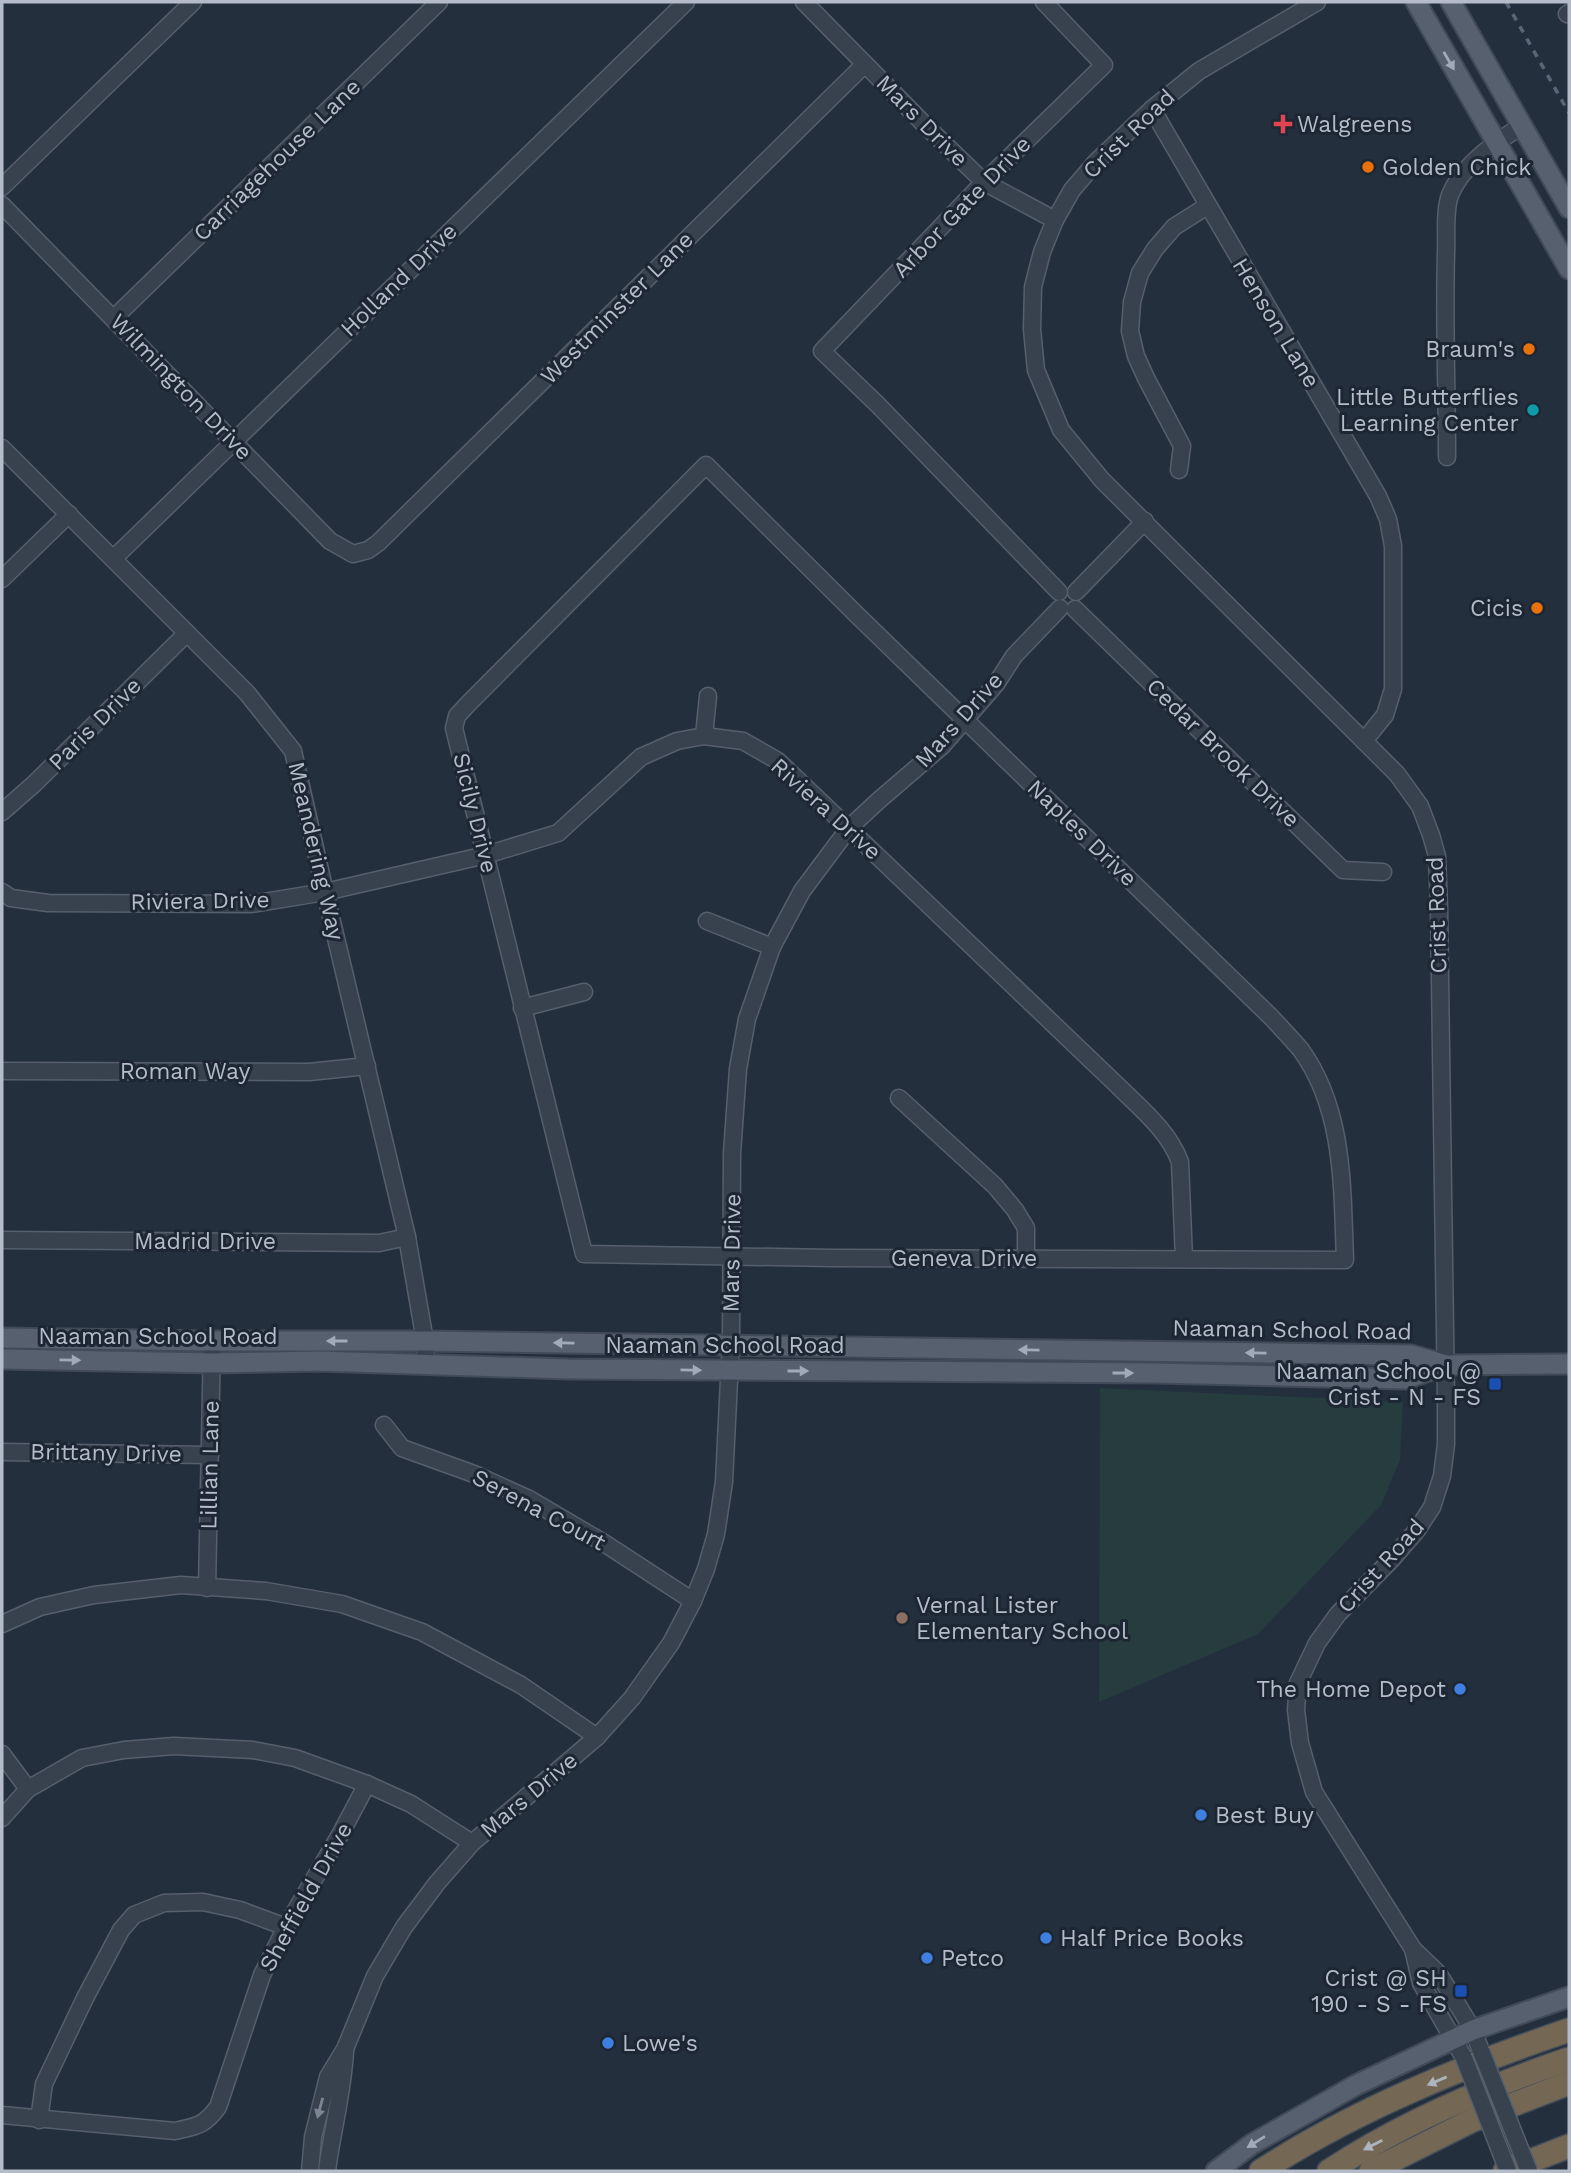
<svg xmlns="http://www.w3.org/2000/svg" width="1571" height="2173" font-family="'Work Sans',sans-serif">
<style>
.green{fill:#263c3f}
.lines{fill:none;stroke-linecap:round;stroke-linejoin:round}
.minor-casing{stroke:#565f6c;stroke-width:19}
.major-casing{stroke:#414a57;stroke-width:23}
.highway-casing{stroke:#434c59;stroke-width:26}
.minor{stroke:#38414e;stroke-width:16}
.major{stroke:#56606e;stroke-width:19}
.highway{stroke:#746855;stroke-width:23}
.rail{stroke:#5a6575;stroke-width:3.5;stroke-dasharray:7 7;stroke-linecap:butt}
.minor-bridge-casing{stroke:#565f6c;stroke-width:19;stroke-linecap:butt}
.minor-bridge{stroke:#38414e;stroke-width:16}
.oneway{fill:#a1aab7}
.oneway2{fill:#aeb4bd}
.oneway3{fill:#7c8592}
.health-dot{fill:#e0444e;stroke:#1d2633;stroke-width:2.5}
.food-dot{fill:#e8710a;stroke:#1d2633;stroke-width:2.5}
.culture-dot{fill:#0f9aa8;stroke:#1d2633;stroke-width:2.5}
.transit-dot{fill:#1a4fb4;stroke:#1d2633;stroke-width:2.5}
.education-dot{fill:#8d6e63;stroke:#1d2633;stroke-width:2.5}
.shop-dot{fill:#3f7fe0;stroke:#1d2633;stroke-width:2.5}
.labels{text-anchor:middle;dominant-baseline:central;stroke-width:6;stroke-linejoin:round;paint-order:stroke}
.street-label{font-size:23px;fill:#b4bcc9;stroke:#1d2633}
.poi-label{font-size:23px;fill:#b4bcc9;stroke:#1d2633;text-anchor:start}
</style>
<rect width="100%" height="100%" fill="#242f3e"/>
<path class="green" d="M1100 1388 1403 1402 1400 1460 1381 1505 1258 1634 1099 1702Z"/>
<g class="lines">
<defs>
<g id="minor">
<path d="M804 2 928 128 984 182 1055 220"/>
<path d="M1044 2 1104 65 984 182 822 351 878 405 1059 592"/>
<path d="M1317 2 1199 71 1152 109 1096 162 1072 190 1055 220 1042 252 1033 287 1032 329 1036 370 1061 430 1102 480 1397 774 1420 806 1431 835 1437 856 1439 908 1446 1402V1444L1442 1476 1432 1507 1417 1530 1392 1559 1338 1614 1317 1643 1298 1683 1296 1710 1300 1743 1314 1792 1413 1949 1438 1973 1473 2030 1481 2051"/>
<path d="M1567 14 1569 13"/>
<path d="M1152 109 1378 496 1388 519 1393 546V689L1385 715 1364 741"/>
<path d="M2 187 193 2"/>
<path d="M2 205 330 541 353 554 368 550 378 543 865 64"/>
<path d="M114 318 439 2"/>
<path d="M2 448 247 693 293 751 325 892 407 1237 425 1341 426 1363"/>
<path d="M1447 457C1447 390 1444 322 1446 254 1447 236 1444 212 1450 195 1462 165 1495 142 1522 126"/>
<path d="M706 465 857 615 1272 1018C1281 1028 1292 1039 1301 1050 1345 1111 1342 1189 1345 1260L833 1258 584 1254 454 728 457 716 468 704Z"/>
<path d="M1179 470 1182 446 1146 378 1136 356 1130 331 1132 302 1140 273 1155 249 1174 227 1207 206"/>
<path d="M113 559 686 2"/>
<path d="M2 579 69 514"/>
<path d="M1076 592 1145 521"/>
<path d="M1075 609 1343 870 1383 872"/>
<path d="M704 736 708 696"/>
<path d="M2 812 34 784 187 633"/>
<path d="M2 892 11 898 48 903 252 904 325 892 486 855 558 833 641 757 677 741 704 736 743 741 778 761 1117 1085C1140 1108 1169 1131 1180 1162L1184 1259"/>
<path d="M707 921 772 947"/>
<path d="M522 1008 584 992"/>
<path d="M2 1071 309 1072 367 1066"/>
<path d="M899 1098 995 1186 1015 1210 1026 1228V1258"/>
<path d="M2 1240 379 1243 407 1237"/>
<path d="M384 1425 402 1448 474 1474 529 1499 604 1543 693 1601"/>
<path d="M2 1452 210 1455"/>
<path d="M207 1588 212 1341"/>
<path d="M2 1624 40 1607 94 1595 181 1585 266 1591 342 1604 422 1632 521 1685 597 1737"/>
<path d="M2 1754 28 1789"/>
<path d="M2 1818 28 1789 82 1758 124 1750 174 1746 253 1750 295 1758 367 1784 411 1804 472 1843"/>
<path d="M1413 1949 1421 1983 1464 2058"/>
<path d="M2 2115 175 2131C197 2126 204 2126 218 2107L262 1975 286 1927 341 1833 367 1784"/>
<path d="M39 2120 44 2084 85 1998 121 1930 134 1915 164 1903 203 1902 240 1910 286 1927"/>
<path d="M310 2171 313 2137 328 2077 345 2049 375 1976 404 1927 437 1883 472 1843 597 1737 632 1698 671 1643 693 1601 706 1569 716 1534 724 1482 731 1339 732 1153 738 1069 747 1019 772 947 802 891 849 828 878 801 942 746 996 684 1014 656 1060 608"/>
<path d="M327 2171C332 2131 343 2092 345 2051"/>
</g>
<g id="major">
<path d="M1416 2 1569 269"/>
<path d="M1451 2 1569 208"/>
<path d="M2 1338 212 1341H425L1411 1355 1446 1365 1569 1364"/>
<path d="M2 1359 212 1363 319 1361 568 1369 1155 1373 1405 1379 1446 1365"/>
<path d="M1216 2171 1252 2144 1356 2085 1473 2030 1569 1997"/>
</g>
<g id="highway">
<path d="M1261 2171C1355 2110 1463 2066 1569 2030"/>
<path d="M1329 2171C1402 2123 1486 2087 1569 2059"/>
<path d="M1371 2171 1473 2120 1569 2083"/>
<path d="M1505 2171 1569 2146"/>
</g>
</defs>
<use href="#minor" class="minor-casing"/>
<use href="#major" class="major-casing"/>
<use href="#highway" class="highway-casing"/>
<use href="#minor" class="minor"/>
<use href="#major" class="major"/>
<use href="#highway" class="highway"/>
<path class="rail" d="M1506 2 1569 113"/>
<defs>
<g id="minor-bridge">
<path d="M1481 2051 1529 2171"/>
<path d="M1464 2058 1508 2171"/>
</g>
</defs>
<use href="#minor-bridge" class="minor-bridge-casing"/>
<use href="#minor-bridge" class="minor-bridge"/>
</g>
<defs><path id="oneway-solid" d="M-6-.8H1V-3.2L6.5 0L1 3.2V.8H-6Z" transform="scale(1.75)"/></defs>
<g class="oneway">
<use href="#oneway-solid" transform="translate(1449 61) rotate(60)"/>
<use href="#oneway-solid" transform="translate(337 1341) rotate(180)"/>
<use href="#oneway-solid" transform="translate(564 1343) rotate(-179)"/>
<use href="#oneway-solid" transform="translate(1029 1350) rotate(-179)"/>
<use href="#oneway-solid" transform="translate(1256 1353) rotate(-179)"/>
<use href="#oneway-solid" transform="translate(70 1360) rotate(1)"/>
<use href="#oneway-solid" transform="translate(691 1370) rotate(1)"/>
<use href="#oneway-solid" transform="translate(798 1371)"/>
<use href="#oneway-solid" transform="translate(1123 1373)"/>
<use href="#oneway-solid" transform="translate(1256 2142) rotate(148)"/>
</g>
<g class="oneway2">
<use href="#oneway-solid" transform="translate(1437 2081) rotate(157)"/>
<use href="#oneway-solid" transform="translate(1373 2145) rotate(153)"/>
</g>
<use class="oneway3" href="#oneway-solid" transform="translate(320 2108) rotate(105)"/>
<path class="health-dot" d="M1279.5 113.5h7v7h7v7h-7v7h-7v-7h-7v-7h7z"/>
<g class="food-dot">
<circle cx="1368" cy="167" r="7"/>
<circle cx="1529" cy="349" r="7"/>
<circle cx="1537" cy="608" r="7"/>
</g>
<circle class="culture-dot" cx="1533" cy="410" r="7"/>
<g class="transit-dot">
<rect x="1488" y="1377" width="14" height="14" rx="3.5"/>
<rect x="1454" y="1984" width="14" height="14" rx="3.5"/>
</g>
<circle class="education-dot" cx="902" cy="1618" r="7"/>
<g class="shop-dot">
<circle cx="1460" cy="1689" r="7"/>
<circle cx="1201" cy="1815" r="7"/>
<circle cx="1046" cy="1938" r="7"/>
<circle cx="927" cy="1958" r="7"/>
<circle cx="608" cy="2043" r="7"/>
</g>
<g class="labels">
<g class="street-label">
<text transform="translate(922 121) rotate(45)">Mars Drive</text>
<text transform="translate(1129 134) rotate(-44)">Crist Road</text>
<text transform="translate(277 160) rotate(-44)">Carriagehouse Lane</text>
<text transform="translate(962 207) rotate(-46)">Arbor Gate Drive</text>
<text transform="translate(399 280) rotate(-44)">Holland Drive</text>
<text transform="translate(617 308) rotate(-45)">Westminster Lane</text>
<text transform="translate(1276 323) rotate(59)">Henson Lane</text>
<text transform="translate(181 387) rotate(46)">Wilmington Drive</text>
<text transform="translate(959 720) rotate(-48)">Mars Drive</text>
<text transform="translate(95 724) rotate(-45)">Paris Drive</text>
<text transform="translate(1223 753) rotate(44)">Cedar Brook Drive</text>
<text transform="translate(826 809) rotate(42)">Riviera Drive</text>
<text transform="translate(475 813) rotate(76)">Sicily Drive</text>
<text transform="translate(1082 833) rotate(44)">Naples Drive</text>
<text transform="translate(316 851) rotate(77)">Meandering Way</text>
<text transform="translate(200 901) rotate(-1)">Riviera Drive</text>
<text transform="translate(1437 915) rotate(-92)">Crist Road</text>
<text x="185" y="1071">Roman Way</text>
<text x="205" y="1241">Madrid Drive</text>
<text transform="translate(732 1253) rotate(-89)">Mars Drive</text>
<text x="964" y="1258">Geneva Drive</text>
<text transform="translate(1292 1330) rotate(1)">Naaman School Road</text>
<text x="158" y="1336">Naaman School Road</text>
<text x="725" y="1345">Naaman School Road</text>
<text transform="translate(106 1453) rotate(1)">Brittany Drive</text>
<text transform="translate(210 1465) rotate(-89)">Lillian Lane</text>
<text transform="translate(539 1510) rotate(28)">Serena Court</text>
<text transform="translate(1381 1566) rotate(-48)">Crist Road</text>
<text transform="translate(529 1795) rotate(-40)">Mars Drive</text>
<text transform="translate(306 1897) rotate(-61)">Sheffield Drive</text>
</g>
<g class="poi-label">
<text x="1297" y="124">Walgreens</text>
<text x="1382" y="167">Golden Chick</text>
<text x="1515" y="349" text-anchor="end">Braum's</text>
<text x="1519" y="397" text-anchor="end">Little Butterflies<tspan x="1519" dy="26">Learning Center</tspan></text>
<text x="1523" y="608" text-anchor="end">Cicis</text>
<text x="1481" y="1371" text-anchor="end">Naaman School @<tspan x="1481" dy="26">Crist - N - FS</tspan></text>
<text x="916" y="1605">Vernal Lister<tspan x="916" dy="26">Elementary School</tspan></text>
<text x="1446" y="1689" text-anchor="end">The Home Depot</text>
<text x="1215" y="1815">Best Buy</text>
<text x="1060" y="1938">Half Price Books</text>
<text x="941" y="1958">Petco</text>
<text x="1447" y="1978" text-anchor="end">Crist @ SH<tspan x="1447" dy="26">190 - S - FS</tspan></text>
<text x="622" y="2043">Lowe's</text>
</g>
</g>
<rect width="1571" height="2173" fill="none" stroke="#b4bcc9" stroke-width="7"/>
</svg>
